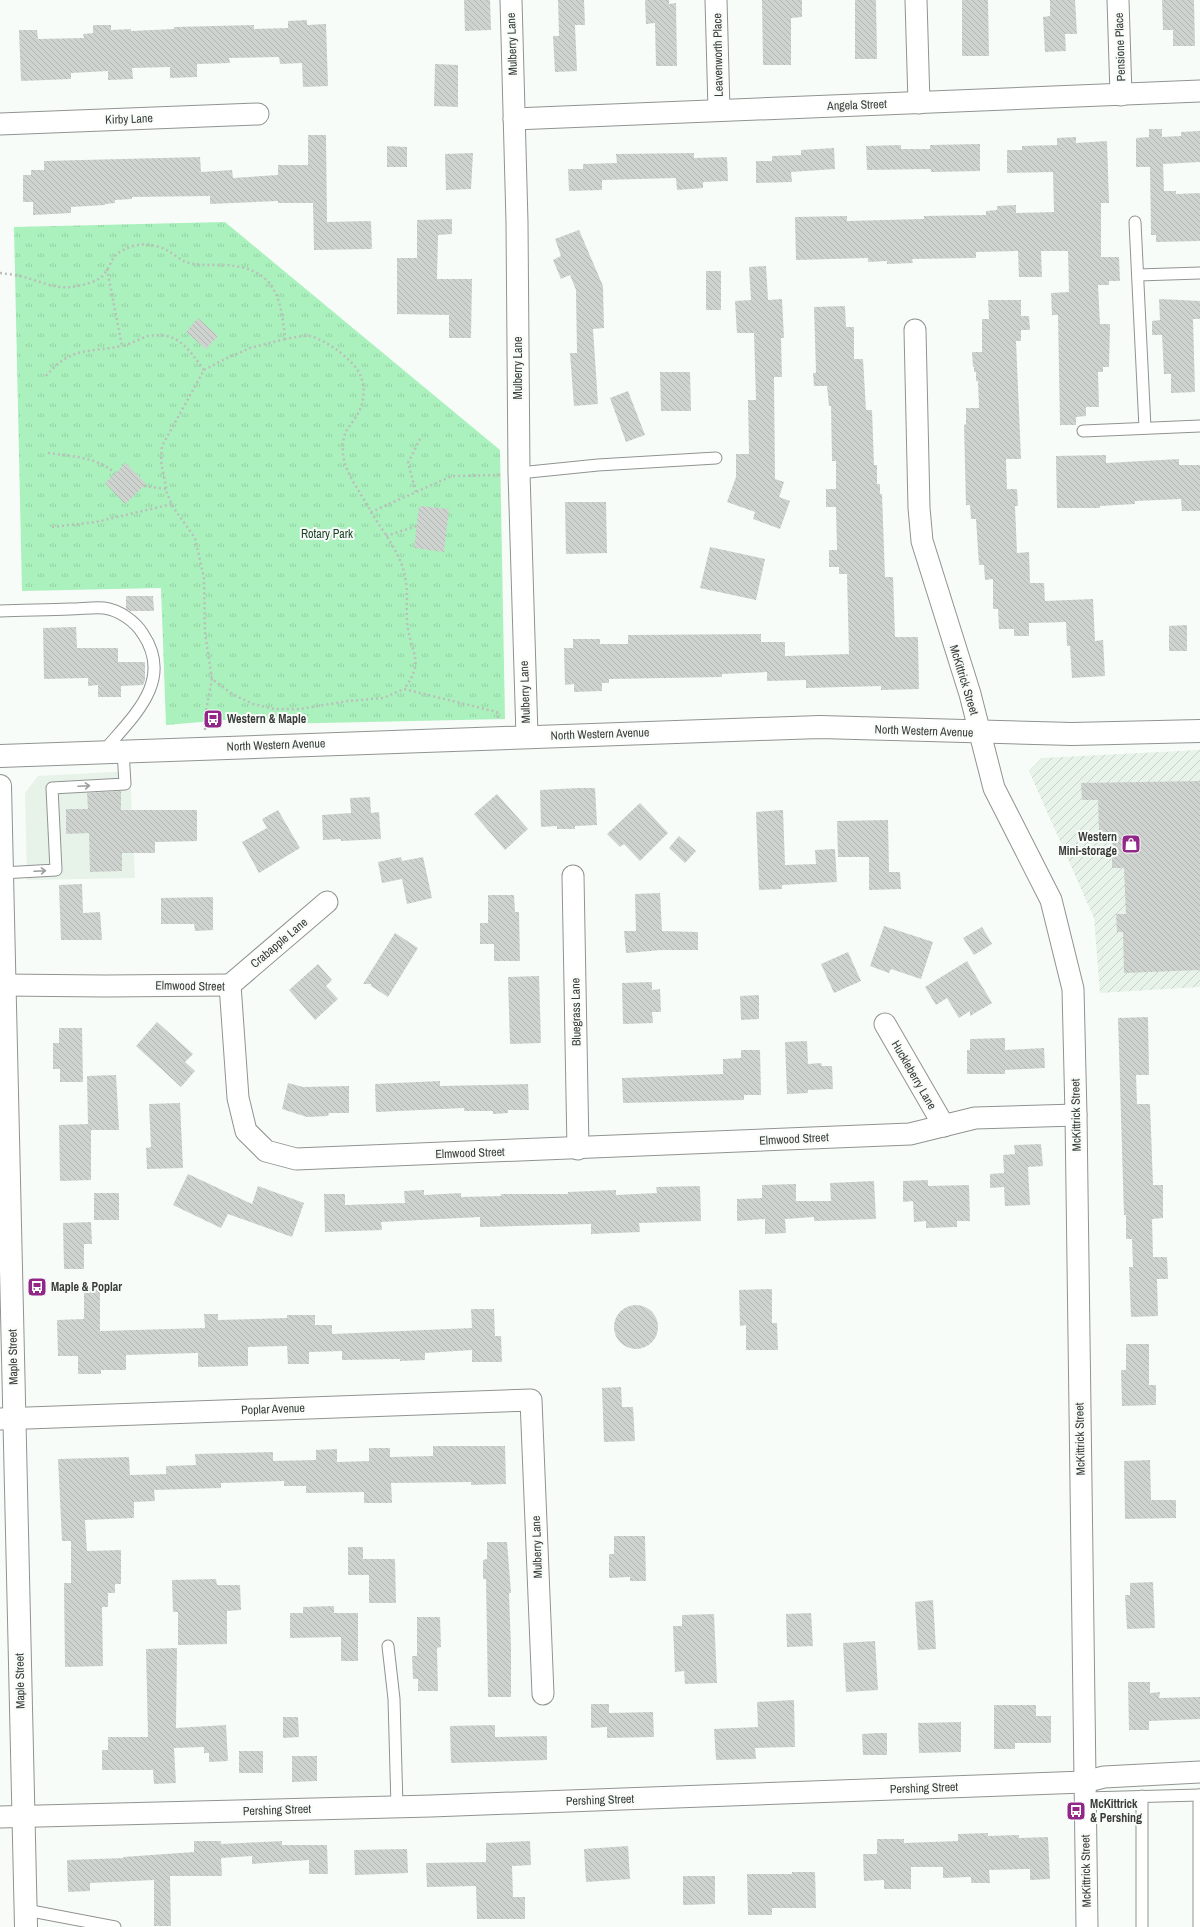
<svg xmlns="http://www.w3.org/2000/svg" width="1200" height="1927" font-family="'Archivo Narrow',sans-serif">
<style>
.built{fill:#e7f2e9}
.industrial{fill:url(#industrial-furrows)}
.park{fill:url(#park-tufts)}
.building{fill:url(#building-back-hatch)}
.lines{fill:none;stroke-linecap:round;stroke-linejoin:round}
.service-casing{stroke:#909491;stroke-width:13}
.minor-casing{stroke:#909491;stroke-width:23}
.tertiary-casing{stroke:#909491;stroke-width:24}
.secondary-casing{stroke:#909491;stroke-width:24}
.path{stroke:#bbbfbb;stroke-width:2.5;stroke-dasharray:2 3;stroke-linecap:butt}
.service{stroke:#fff;stroke-width:11}
.minor{stroke:#fff;stroke-width:21}
.tertiary{stroke:#fff;stroke-width:22}
.secondary{stroke:#fff;stroke-width:22}
.oneway{stroke:#9c9e9c}
.labels{text-anchor:middle;dominant-baseline:central;stroke-width:4;stroke-linejoin:round;paint-order:stroke}
.street-label{font-size:12px;fill:#3a3c3a;stroke:#f7fcf8}
.park-label{font-size:12px;fill:#173d23;stroke:#f7fcf8}
.poi-label{font-size:12px;font-weight:bold;fill:#3a3c3a;stroke:#f7fcf8;text-anchor:start}
</style>
<defs>
<pattern id="industrial-furrows" width="10" height="10" patternUnits="userSpaceOnUse"><rect width="10" height="10" fill="#e7f2e9"/><path d="M-1 1l2-2M0 10L10 0M9 11l2-2" fill="none" stroke="#c7d0c9"/></pattern>
<pattern id="park-tufts" width="24" height="20" patternUnits="userSpaceOnUse"><rect width="24" height="20" fill="#aaf1bd"/><path d="M3 7l-1-3M5 7V3M7 7l1-3M15 17l-1-3M17 17v-4M19 17l1-3" fill="none" stroke="#93d0a3"/></pattern>
<pattern id="building-back-hatch" width="6" height="6" patternUnits="userSpaceOnUse"><rect width="6" height="6" fill="#ced3cf"/><path d="M-1 5l2 2M0 0l6 6M5-1l2 2" fill="none" stroke="#b2b6b2"/></pattern>
</defs>
<rect width="100%" height="100%" fill="#f7fcf8"/>
<path class="built" d="M130 771 135 878 27 880 25 793 38 776Z"/>
<path class="industrial" d="M1200 750V987L1100 993 1094 918 1029 771 1042 758Z"/>
<path class="park" d="M225 222 500 450 505 719 275 724 247 718 166 725 161 588 22 591 14 227Z"/>
<g class="building">
<path d="M464 0H490L491 30 465 31Z"/>
<path d="M558 0H584L585 25H575L577 71 555 72 553 36H559Z"/>
<path d="M645 0H669V4L676 3 677 66H656L655 23 646 24Z"/>
<path d="M762 0H802V17L791 18V65H763Z"/>
<path d="M855 0H876L877 59H855Z"/>
<path d="M962 0H988L989 56H962Z"/>
<path d="M1050 0H1075L1077 34H1065L1066 51 1045 52 1043 17 1050 16Z"/>
<path d="M1162 0H1194L1195 46H1173V30H1163Z"/>
<path d="M307 20V25L326 24 328 86 303 87 302 63 280 64 279 57 229 58 230 63 197 64V77L170 78V67L132 68 133 79 108 80V71L71 73V79L21 81 19 30H37L38 39 84 38 83 34 93 33V25H111V30L131 29V31L174 29V27L254 25V29L288 28V21Z"/>
<path d="M435 64 458 65V107L434 106Z"/>
<path d="M1149 129H1162V137L1181 136V132L1200 131V162L1163 164 1164 191H1176V194L1200 193V241L1156 242V235H1151L1150 167H1136V138L1149 137Z"/>
<path d="M308 135H326L327 222 371 221 372 249 314 250 313 203H278V201L210 204V196L132 197V199L115 200V203L105 204V205L71 207V213L33 215V202H23V175H31V170H44V161L200 157 201 172 232 170 233 178 278 175V165H308Z"/>
<path d="M1076 137V143L1107 141 1109 203H1101V257H1119L1120 281H1109V285H1098L1100 324H1110L1109 367H1103V372H1098L1099 407H1086V416L1076 417V425H1060L1058 315H1052L1051 293 1069 292 1068 251H1041L1042 277H1019L1018 251 976 252V258L912 259 913 263 887 264V261L868 262V258L796 260 795 217 847 216V221L924 219V216L986 215V211L997 210V206L1016 205V213L1054 212 1053 172 1007 173V150H1022V146L1057 145V138Z"/>
<path d="M980 144V171L931 172V169L867 170 866 146 901 145V149H930V145Z"/>
<path d="M387 146 407 147V167H387Z"/>
<path d="M834 148 835 169 791 172 792 182 756 183V161H772V156L801 155V150Z"/>
<path d="M473 153 471 189 446 190 445 154Z"/>
<path d="M694 153V158L727 157 728 181 703 182V188L677 190 676 178 602 180V190L569 191 568 169H583V164L617 163 616 154Z"/>
<path d="M452 219V234L438 235 437 279H472L471 338H449V315L397 314V258H417V220Z"/>
<path d="M579 230 603 286 604 328 593 329 598 404 574 406 570 353H577L576 290 570 275 561 279 553 260 561 256 555 239Z"/>
<path d="M766 266 768 300 782 299 784 338H781L782 377H774L775 479 784 482 779 497 790 501 780 529 753 519 755 512 727 502 736 477V454H749L748 400H756L754 333H737L735 301 751 300 749 267Z"/>
<rect x="706" y="271" width="15" height="39"/>
<path d="M1159 299 1200 301V319H1193L1195 392 1171 393V374H1164L1162 335H1152V321L1160 320Z"/>
<path d="M988 300H1021V316H1029L1030 330H1021V341H1016L1021 459H1006L1007 489H1017L1018 506H1015L1017 553 1029 552 1030 583H1044L1045 601 1093 599 1095 641 1103 640 1105 676 1072 678 1070 646H1067L1066 622 1029 623V636H1014V629H999L998 609H993V579L985 580 984 565H979L976 519H971L970 505H966L964 425 966 424V408H979L978 381H976V372H974V367H973L972 352H982V319H989Z"/>
<path d="M845 306 846 327H854V359H863L866 410H872L874 465H877V484H880V494H882L885 577H893L895 637H918L919 689 881 690V686L806 688V680L767 681V672L722 674V677L609 679V683H602V691L574 692V684L565 685 564 648H573V639H600V644H628V635L761 634V642H785V656L849 654 847 574H839V567H829V550H837L836 507H826V489H836V461H832L831 406H829L827 386H814L813 373H816L814 307Z"/>
<path d="M198 318 218 336 206 349 186 332Z"/>
<path d="M660 372H690L691 411H661Z"/>
<path d="M628 391 645 435 626 442 610 398Z"/>
<path d="M1106 455V463L1179 459V465H1200V511H1182L1181 499 1135 501V504L1100 506V508H1057L1056 456Z"/>
<path d="M126 463 146 484 125 504 105 483Z"/>
<path d="M565 502H606L607 553 566 554Z"/>
<path d="M419 506 449 509 444 552 414 548Z"/>
<path d="M710 547 765 559 756 600 700 588Z"/>
<path d="M126 596H153L154 611H130L126 609Z"/>
<path d="M1187 625V651H1169V626Z"/>
<path d="M76 627 77 648H118V662H145V680L143 685 121 686V697H98V685L88 686V678L44 679 43 628Z"/>
<path d="M1200 781V970L1124 973 1123 932H1117L1116 914H1126L1124 868H1112V832H1099L1098 800H1082L1081 783Z"/>
<path d="M579 788H595L597 825 575 826V829H557V826L541 827 540 790Z"/>
<path d="M121 791V810H197V841L155 842V853H122V871L90 872 89 833 66 834V809H88L87 793Z"/>
<path d="M497 794 528 829 505 850 474 814Z"/>
<path d="M370 797 371 813 379 812 381 839 341 841V839L323 840 322 815 351 813 350 798Z"/>
<path d="M640 803 668 833 640 861 624 844 620 847 607 834Z"/>
<path d="M278 810 300 848 259 873 242 842 267 828 262 819Z"/>
<path d="M783 810 785 865 816 864 815 850 835 849 837 882 782 885V889L759 890 756 812Z"/>
<path d="M888 820 889 872H900L901 889 869 890V857H838L837 821Z"/>
<path d="M679 836 696 851 685 863 669 848Z"/>
<path d="M401 857 402 861 423 857 432 898 407 904 402 879 382 883 378 862Z"/>
<path d="M82 884 83 913 100 912 102 940H61L59 885Z"/>
<path d="M660 893 662 931 698 932V950H662L626 953 624 931H636L635 894Z"/>
<path d="M488 895H514L515 912H519L520 961H494V944H480V923H488Z"/>
<path d="M213 897V930L195 931 194 924H161V898Z"/>
<path d="M884 926 933 942 921 979 891 969 889 973 870 966Z"/>
<path d="M982 927 992 944 974 955 963 938Z"/>
<path d="M395 933 418 948 388 997 371 986V984H363Z"/>
<path d="M848 952 861 981 834 993 821 964Z"/>
<path d="M967 961 992 1003 970 1016V1011L959 1018 947 998 936 1005 925 987Z"/>
<path d="M318 964 332 980 326 986 338 999 315 1020 289 990Z"/>
<path d="M539 976 541 1043 510 1044 508 977Z"/>
<path d="M652 982V990L660 989 661 1012H652L653 1023 623 1024 622 983Z"/>
<path d="M759 995V1019L741 1020 740 996Z"/>
<path d="M1148 1017 1149 1075H1136L1137 1104H1150L1153 1185H1163V1218L1152 1219 1153 1257H1167L1168 1279H1157L1158 1316 1131 1317 1129 1267H1133L1132 1239H1126V1215H1124L1118 1018Z"/>
<path d="M157 1022 193 1054 185 1062 195 1071 181 1087 136 1046Z"/>
<path d="M59 1028H82L83 1082H60V1069H53V1043H59Z"/>
<path d="M1005 1038V1050L1044 1048 1045 1068 1005 1070V1074H967V1050H970V1039Z"/>
<path d="M807 1041 808 1064 821 1063 822 1066H832L833 1089 808 1090V1093L787 1094 785 1042Z"/>
<path d="M741 1050H760L761 1095H744V1100L623 1103 622 1078 723 1074V1059L741 1058Z"/>
<path d="M116 1075 119 1130H91V1180L60 1181 59 1125 88 1124 87 1076Z"/>
<path d="M440 1081V1086L528 1084 529 1110H508V1113L493 1114V1111H464V1108L376 1112 375 1084Z"/>
<path d="M288 1083 303 1087 349 1086V1113H329L328 1116 307 1117 282 1109Z"/>
<path d="M180 1103 183 1168 147 1169 146 1148 151 1147 149 1104Z"/>
<path d="M1041 1144 1043 1166 1028 1167 1030 1205 1005 1206 1004 1187 990 1188V1174L1004 1173 1003 1155 1015 1154 1014 1145Z"/>
<path d="M188 1174 252 1204 258 1186 304 1203 292 1237 228 1214 221 1228 173 1205Z"/>
<path d="M928 1180V1186L969 1185 970 1221H957V1227L926 1228V1221L914 1222 913 1201 903 1202V1181Z"/>
<path d="M874 1181 876 1219 814 1221V1217L785 1219 786 1233 765 1234V1219L737 1221V1199L762 1198V1185L796 1184V1201H831L830 1183Z"/>
<path d="M700 1186 701 1221 639 1223 640 1232 591 1234V1224L480 1227V1217L381 1222 382 1230 325 1232 324 1194H345V1205L405 1203 404 1191 424 1190V1195L461 1193V1197L501 1196V1194H568V1192L616 1190V1195L657 1193 656 1187Z"/>
<rect x="94" y="1193" width="25" height="27"/>
<path d="M91 1222 92 1244H84V1269H64L63 1223Z"/>
<path d="M84 1287H100V1331L205 1328 204 1314H218V1320L287 1318V1315H315V1325H332V1334L472 1328 471 1309H494L495 1336H501L502 1362H472V1350L425 1353V1360L400 1361V1359L342 1360V1351L309 1352V1364H288L287 1346 248 1347V1366L198 1367V1353L126 1355V1370H101V1374H78V1356H58L57 1320 84 1319Z"/>
<path d="M772 1289V1323H777L778 1350H746V1325L740 1326 739 1290Z"/>
<circle cx="636" cy="1327" r="22"/>
<path d="M1126 1344H1149V1385H1156V1405L1122 1406 1121 1370H1126Z"/>
<path d="M621 1387 622 1407H633L635 1441 604 1442 602 1388Z"/>
<path d="M433 1446H505L506 1484 471 1485V1482L391 1483 392 1503H364V1492L306 1493V1486H284V1481L221 1483V1488L154 1490 155 1501 134 1502V1518L85 1520 87 1551 121 1550V1584H115V1593H108V1607H102L103 1666 65 1667 64 1583H71V1541H62L58 1459 129 1457 130 1475 166 1474V1466L196 1465 195 1454 273 1452V1461L316 1460V1450L337 1449V1462L369 1461V1448H390V1457L433 1456Z"/>
<path d="M1150 1460 1151 1500H1176V1518L1125 1519 1124 1461Z"/>
<path d="M614 1536H645L646 1581H630V1577L609 1578V1554H614Z"/>
<path d="M487 1542H507L511 1593H509L511 1648V1697H488L486 1579H483V1560L487 1559Z"/>
<path d="M348 1547H363V1559H395L396 1603H369V1575H348Z"/>
<path d="M216 1579 217 1585H240L241 1610 227 1611V1644L178 1645V1612H173L172 1580Z"/>
<path d="M1153 1582 1155 1628 1127 1629 1125 1595H1130V1583Z"/>
<path d="M933 1600 936 1649 918 1650 915 1602Z"/>
<path d="M334 1606V1613H358V1661H341V1637L290 1638V1613H303V1607Z"/>
<path d="M811 1613 813 1646 787 1647 786 1614Z"/>
<path d="M714 1614 717 1683 685 1684 684 1671 675 1672 673 1626H682V1615Z"/>
<path d="M417 1617H440L441 1647 437 1648 438 1691H418V1679H413L412 1656H417Z"/>
<path d="M875 1641 878 1690 846 1692 843 1643Z"/>
<path d="M177 1648 176 1728 226 1725 228 1761 209 1762V1753H204V1747L174 1748 176 1783 154 1784 153 1770H102V1750H108V1737H148L146 1649Z"/>
<path d="M1128 1682H1150V1693L1160 1692 1159 1698 1200 1697V1719L1149 1721V1730H1129Z"/>
<path d="M794 1700 795 1747 755 1748 756 1759 716 1760 714 1729 758 1727 757 1702Z"/>
<path d="M591 1704H609V1713L653 1712 654 1737 607 1738V1727L591 1728Z"/>
<path d="M994 1705H1036V1716H1051V1743H1015V1749H994Z"/>
<path d="M283 1717H298L299 1737 283 1738Z"/>
<path d="M961 1722V1752L919 1753 918 1723Z"/>
<path d="M495 1725V1737L547 1736V1760L451 1763 450 1726Z"/>
<path d="M877 1733H887V1755H863L862 1734Z"/>
<rect x="239" y="1751" width="24" height="22"/>
<path d="M292 1756H317V1781L292 1782Z"/>
<path d="M988 1833V1836L1019 1835V1838L1048 1837 1050 1879 1030 1880V1869L989 1870 990 1883H971V1877L943 1878V1867H911V1889H884V1880L864 1881 863 1854H877V1839H904V1843L958 1841V1834Z"/>
<path d="M194 1841H221V1844L282 1841V1845H327L328 1874H309V1860L252 1864V1856L221 1858 222 1876H170L171 1926H154V1880L90 1883V1891L68 1892 67 1860 124 1858 123 1857 194 1852Z"/>
<path d="M530 1841 531 1865 512 1866 513 1897H525V1919H477L476 1886 427 1887 426 1863 486 1862V1843Z"/>
<path d="M628 1846 630 1879 586 1882 584 1849Z"/>
<path d="M407 1849 408 1873 355 1875 354 1850Z"/>
<path d="M792 1872H815L816 1908H772V1915H748L747 1874H792Z"/>
<path d="M683 1876H715V1904L683 1905Z"/>
</g>
<g class="lines">
<defs>
<g id="service">
<path d="M1135 222 1145 428"/>
<path d="M1138 275 1200 273"/>
<path d="M1083 431 1200 426"/>
<path d="M519 473 598 465 716 458"/>
<path d="M0 611C23 610 47 610 70 609 81 609 93 607 104 608 119 610 135 621 143 634 175 682 131 718 103 752"/>
<path d="M2 873 56 870 52 788 125 784 123 751"/>
<path d="M388 1646 394 1699 397 1807"/>
<path d="M1085 1798 1200 1795"/>
<path d="M26 1910 115 1927"/>
<path d="M1142 1927V1796"/>
<path d="M1199 1927V1795"/>
</g>
<g id="minor">
<path d="M511 0 517 222 519 473 527 736"/>
<path d="M716 0 719 110"/>
<path d="M916 0 919 103"/>
<path d="M1118 0 1121 95"/>
<path d="M514 119 1200 91"/>
<path d="M0 124 258 114"/>
<path d="M915 330 919 508 922 541 970 694 994 788 1051 900 1073 989 1076 1115 1087 1927"/>
<path d="M573 876 578 1149"/>
<path d="M3 985 105 986 230 985"/>
<path d="M230 985 238 1098 246 1131 266 1151 296 1159 910 1134 975 1118 1076 1115"/>
<path d="M230 985 327 902"/>
<path d="M885 1024 944 1126"/>
<path d="M0 1419 531 1400 543 1694"/>
<path d="M0 1817 431 1806 1084 1782 1104 1777 1200 1772"/>
</g>
<path id="tertiary" d="M0 786 26 1927"/>
<path id="secondary" d="M0 756 760 729 820 727 1072 734 1200 731"/>
</defs>
<use href="#service" class="service-casing"/>
<use href="#minor" class="minor-casing"/>
<use href="#tertiary" class="tertiary-casing"/>
<use href="#secondary" class="secondary-casing"/>
<g class="path">
<path d="M107 269 122 346C131 344 141 338 148 336 179 331 188 349 204 370"/>
<path d="M0 273C8 274 16 275 24 277 39 281 55 289 71 287 80 286 99 282 104 274 115 260 109 255 130 247 143 242 159 245 170 252 175 255 180 260 186 262 198 266 212 265 225 265 274 268 281 295 285 339 292 338 303 335 310 336 326 340 356 361 361 377 365 386 364 398 361 407 353 428 341 426 343 454 345 474 362 494 371 512L452 476 501 475"/>
<path d="M285 339 250 348 223 360 204 370 162 446 161 461 167 493 173 507 195 538 204 578 205 633 212 679 232 694 253 704 274 709H300L348 701 383 698 404 689 497 712 498 718"/>
<path d="M46 376C71 346 88 353 122 346"/>
<path d="M48 453C71 456 97 457 115 473"/>
<path d="M144 486 166 489"/>
<path d="M416 492 408 463 420 439"/>
<path d="M371 512C383 532 401 553 405 577 409 593 405 612 408 629 413 657 424 662 404 689"/>
<path d="M52 527 96 522 172 504"/>
<path d="M386 536 417 526"/>
<path d="M205 730V716L212 679"/>
</g>
<use href="#service" class="service"/>
<use href="#minor" class="minor"/>
<use href="#tertiary" class="tertiary"/>
<use href="#secondary" class="secondary"/>
</g>
<defs><path id="oneway-shaft" d="M-6 0H5M1.5-3L5.5 0L1.5 3" fill="none" stroke-width="1.6" stroke-linecap="round" stroke-linejoin="round"/></defs>
<g class="oneway">
<use href="#oneway-shaft" transform="translate(84 786) rotate(-3)"/>
<use href="#oneway-shaft" transform="translate(40 871) rotate(-3)"/>
</g>
<defs>
<symbol id="bus-square" viewBox="-11 -11 22 22"><rect x="-9" y="-9" width="18" height="18" rx="4" fill="#932789" stroke="#f7fcf8"/><path d="M-5-6H5V4H4V6H2V4H-2V6H-4V4H-5ZM-3.5-4V0h7V-4ZM-3.5 1.2v1.5H-2V1.2ZM2 1.2v1.5H3.5V1.2Z" fill="#fff"/></symbol>
<symbol id="shop-square" viewBox="-11 -11 22 22"><rect x="-9" y="-9" width="18" height="18" rx="4" fill="#932789" stroke="#f7fcf8"/><path d="M-5-2.5h2.3a2.7 3.5 0 0 1 5.4 0H5L5.5 6h-11ZM-1.5-2.5h3a1.5 2.3 0 0 0-3 0Z" fill="#fff"/></symbol>
</defs>
<g fill-rule="evenodd">
<use href="#bus-square" x="202" y="708" width="22" height="22"/>
<use href="#shop-square" x="1120" y="833" width="22" height="22"/>
<use href="#bus-square" x="26" y="1276" width="22" height="22"/>
<use href="#bus-square" x="1065" y="1800" width="22" height="22"/>
</g>
<g class="labels">
<g class="street-label">
<text transform="translate(512 44) rotate(-92)">Mulberry Lane</text>
<text transform="translate(1120 47) rotate(-92)">Pensione Place</text>
<text transform="translate(718 55) rotate(-91)">Leavenworth Place</text>
<text transform="translate(857 105) rotate(-2)">Angela Street</text>
<text transform="translate(129 119) rotate(-2)">Kirby Lane</text>
<text transform="translate(518 368) rotate(-90)">Mulberry Lane</text>
<text transform="translate(964 680) rotate(73)">McKittrick Street</text>
<text transform="translate(525 692) rotate(-92)">Mulberry Lane</text>
<text transform="translate(924 731) rotate(2)">North Western Avenue</text>
<text transform="translate(600 734) rotate(-2)">North Western Avenue</text>
<text transform="translate(276 745) rotate(-2)">North Western Avenue</text>
<text transform="translate(279 943) rotate(-40)">Crabapple Lane</text>
<text transform="translate(190 986) rotate(1)">Elmwood Street</text>
<text transform="translate(576 1012) rotate(-91)">Bluegrass Lane</text>
<text transform="translate(914 1075) rotate(60)">Huckleberry Lane</text>
<text transform="translate(1076 1115) rotate(-91)">McKittrick Street</text>
<text transform="translate(794 1139) rotate(-3)">Elmwood Street</text>
<text transform="translate(470 1153) rotate(-2)">Elmwood Street</text>
<text transform="translate(13 1357) rotate(-91)">Maple Street</text>
<text transform="translate(273 1409) rotate(-2)">Poplar Avenue</text>
<text transform="translate(1080 1439) rotate(-91)">McKittrick Street</text>
<text transform="translate(537 1547) rotate(-92)">Mulberry Lane</text>
<text transform="translate(20 1681) rotate(-91)">Maple Street</text>
<text transform="translate(924 1788) rotate(-2)">Pershing Street</text>
<text transform="translate(600 1800) rotate(-2)">Pershing Street</text>
<text transform="translate(277 1810) rotate(-2)">Pershing Street</text>
<text transform="translate(1086 1871) rotate(-91)">McKittrick Street</text>
</g>
<g class="park-label">
<text x="327" y="534">Rotary Park</text>
</g>
<g class="poi-label">
<text x="227" y="719">Western &amp; Maple</text>
<text x="1117" y="837" text-anchor="end">Western<tspan x="1117" dy="14">Mini-storage</tspan></text>
<text x="51" y="1287">Maple &amp; Poplar</text>
<text x="1090" y="1804">McKittrick<tspan x="1090" dy="14">&amp; Pershing</tspan></text>
</g>
</g>
</svg>
